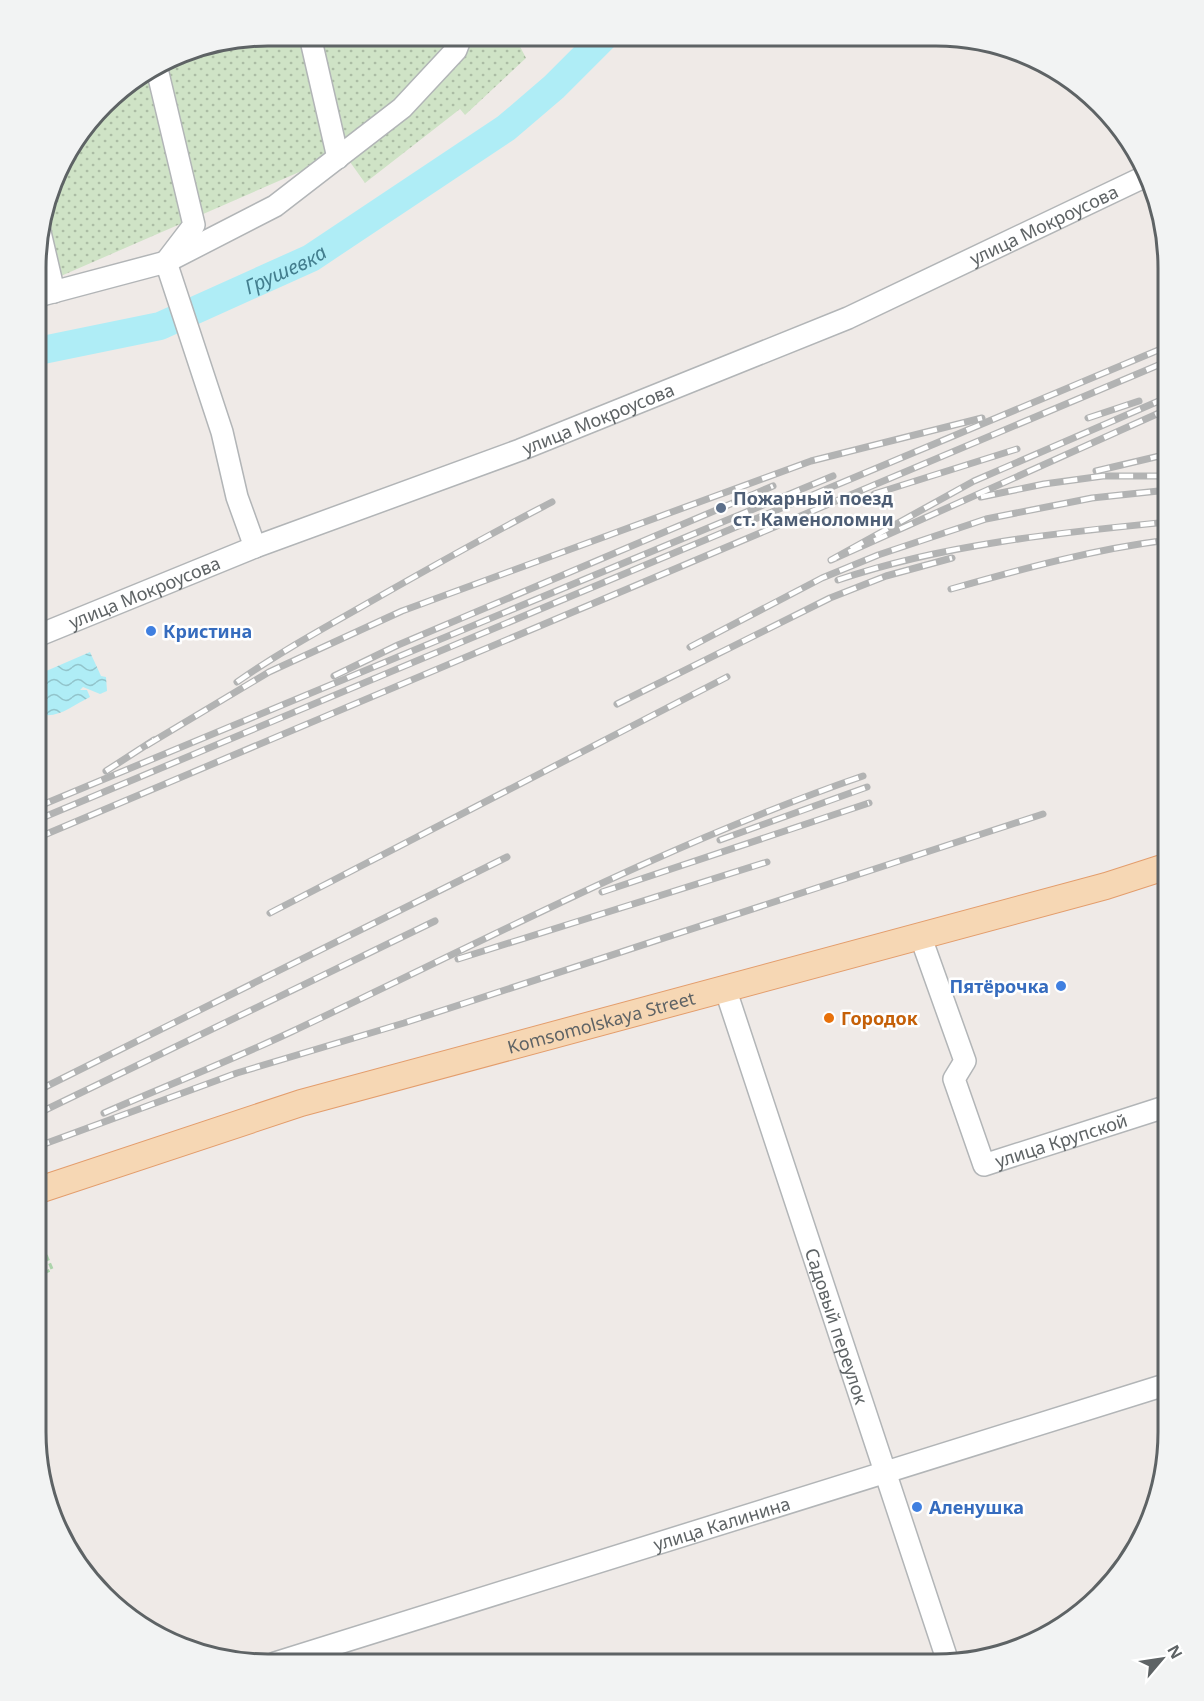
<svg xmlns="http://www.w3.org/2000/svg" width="1204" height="1701" font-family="'Noto Sans',sans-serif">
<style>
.garden{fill:url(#garden-dots)}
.water{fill:url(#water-waves)}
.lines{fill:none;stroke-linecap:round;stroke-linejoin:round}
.river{stroke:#afedf6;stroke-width:28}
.minor-casing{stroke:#b2b5b7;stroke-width:24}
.major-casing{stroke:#e39d6c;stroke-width:28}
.path{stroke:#acd4ab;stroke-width:3;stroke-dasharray:6 3;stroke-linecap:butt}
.minor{stroke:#fff;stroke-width:21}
.major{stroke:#f6d7b4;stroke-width:26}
.rail-casing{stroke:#b2b3b3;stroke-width:7}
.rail{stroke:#fff;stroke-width:4.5;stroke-dasharray:14;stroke-linecap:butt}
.service-dot{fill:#5c6f8a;stroke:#fff;stroke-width:2}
.shop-dot{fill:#3f7fe0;stroke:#fff;stroke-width:2}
.food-dot{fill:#e8710a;stroke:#fff;stroke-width:2}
.labels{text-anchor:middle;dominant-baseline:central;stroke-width:5;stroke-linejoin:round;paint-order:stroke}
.street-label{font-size:18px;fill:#5e6365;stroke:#fff}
.service-label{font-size:18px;font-weight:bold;fill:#4e5e75;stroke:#fff;text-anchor:start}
.shop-label{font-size:18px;font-weight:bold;fill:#366cbe;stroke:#fff;text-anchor:start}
.food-label{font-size:18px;font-weight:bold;fill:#c56008;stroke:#fff;text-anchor:start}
.water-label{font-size:20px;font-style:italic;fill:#437e8e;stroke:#fff}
.rim{fill:none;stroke:#5e6365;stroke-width:3}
</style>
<defs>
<pattern id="garden-dots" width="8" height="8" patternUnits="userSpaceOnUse" patternTransform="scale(1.5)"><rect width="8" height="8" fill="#cfe3c6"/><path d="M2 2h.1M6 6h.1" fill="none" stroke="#abbca4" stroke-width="1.8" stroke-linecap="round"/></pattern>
<pattern id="water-waves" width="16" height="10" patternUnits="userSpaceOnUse" patternTransform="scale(1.5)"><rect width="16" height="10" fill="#afedf6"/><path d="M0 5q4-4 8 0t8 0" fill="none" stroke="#92c4cb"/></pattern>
</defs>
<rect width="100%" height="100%" fill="#efeae7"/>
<path class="garden" d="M269 36 515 37 526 58 465 115 460 109 365 183 338 145 320 163 38 286V238L67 153 116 94 194 48Z"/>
<path class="water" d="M90 652 101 676 106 677 107 691 100 694 83 687 80 690H87L90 697C73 705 56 721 37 713V675Z"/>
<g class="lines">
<path class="river" id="s1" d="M38 351 160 326 311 258 506 128 554 87 604 37"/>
<defs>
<g id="minor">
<path d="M310 36 338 158"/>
<path d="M157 69 194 225 168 259"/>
<path d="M40 232 54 292"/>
<path d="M166 262 222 432 237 497 255 547"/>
<path d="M38 296 166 262 275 206 402 108 456 50 461 37"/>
<path id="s2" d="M37 636 255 547 520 450 848 318 1146 176"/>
<path id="s3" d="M920 935 965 1061 954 1079 984 1165 1168 1106"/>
<path id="s4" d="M725 988 948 1662"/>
<path id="s5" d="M275 1663 1168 1384"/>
</g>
<g id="major">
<path id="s6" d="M36 1191 301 1103 1106 886 1168 866"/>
</g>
</defs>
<use href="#minor" class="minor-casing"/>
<use href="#major" class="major-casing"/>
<path class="path" d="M36 1277 52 1269 36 1231"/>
<use href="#minor" class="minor"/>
<use href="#major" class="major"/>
<defs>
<g id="rail">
<path d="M1168 409 831 560 974 481 1168 397"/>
<path d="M1088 418 1139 401"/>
<path d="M1096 471 1168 454"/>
<path d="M874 494 1017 449"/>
<path d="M981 497 1044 484 1103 476H1168"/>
<path d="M838 580C943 544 1057 533 1168 522"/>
<path d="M951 589C1022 569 1094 549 1168 540"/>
<path d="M690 647 822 578 878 555 986 519 1092 498 1168 490"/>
<path d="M334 676 398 645 773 486"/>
<path d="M237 682C281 651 328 626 375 599 433 566 492 533 552 502"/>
<path d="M617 704 830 598 886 576 952 558"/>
<path d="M147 745 269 672 402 611 811 461 982 418"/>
<path d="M106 771 154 740"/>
<path d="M37 807 833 476"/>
<path d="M37 820 1168 346"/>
<path d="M37 838 1168 361"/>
<path d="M720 840 867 787"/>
<path d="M602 892 869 803"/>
<path d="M270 913 727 677"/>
<path d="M458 959 767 862"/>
<path d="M37 1091 507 857"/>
<path d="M104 1113C166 1086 229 1061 291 1032 480 943 666 844 863 776"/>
<path d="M37 1114 435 921"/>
<path d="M36 1147 237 1073 404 1023 1043 814"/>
</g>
</defs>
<use href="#rail" class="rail-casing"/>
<use href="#rail" class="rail"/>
</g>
<circle class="service-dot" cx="721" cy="508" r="6"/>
<g class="shop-dot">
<circle cx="151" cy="631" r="6"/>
<circle cx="1061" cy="986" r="6"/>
<circle cx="917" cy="1507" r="6"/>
</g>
<circle class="food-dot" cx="829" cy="1018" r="6"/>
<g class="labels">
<g class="street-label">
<text stroke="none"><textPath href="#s2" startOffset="1088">улица Мокроусова</textPath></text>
<text stroke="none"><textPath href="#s2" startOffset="602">улица Мокроусова</textPath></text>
<text stroke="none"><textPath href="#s2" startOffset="116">улица Мокроусова</textPath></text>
<text stroke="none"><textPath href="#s6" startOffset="590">Komsomolskaya Street</textPath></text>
<text stroke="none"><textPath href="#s3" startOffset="327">улица Крупской</textPath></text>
<text stroke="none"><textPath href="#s4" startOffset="356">Садовый переулок</textPath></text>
<text stroke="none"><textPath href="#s5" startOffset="468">улица Калинина</textPath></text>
</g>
<g class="service-label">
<text x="733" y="498">Пожарный поезд<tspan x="733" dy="21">ст. Каменоломни</tspan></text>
</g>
<g class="shop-label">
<text x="163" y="631">Кристина</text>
<text x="1049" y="986" text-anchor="end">Пятёрочка</text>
<text x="929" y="1507">Аленушка</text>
</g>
<g class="food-label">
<text x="841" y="1018">Городок</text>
</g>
<g class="water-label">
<text stroke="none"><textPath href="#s1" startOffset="262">Грушевка</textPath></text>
</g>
</g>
<path d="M0 0H1204V1701H0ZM268 46H936A222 222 0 0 1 1158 268V1432A222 222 0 0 1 936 1654H268A222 222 0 0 1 46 1432V268A222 222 0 0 1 268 46Z" fill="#f2f3f3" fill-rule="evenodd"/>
<path class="rim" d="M268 46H936A222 222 0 0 1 1158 268V1432A222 222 0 0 1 936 1654H268A222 222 0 0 1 46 1432V268A222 222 0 0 1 268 46Z"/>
<g transform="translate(1162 1659) rotate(61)" stroke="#ffffff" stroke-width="4.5" paint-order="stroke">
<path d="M0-4.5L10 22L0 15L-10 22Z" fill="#5e6365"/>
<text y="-9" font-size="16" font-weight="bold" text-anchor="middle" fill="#5e6365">N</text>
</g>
</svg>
